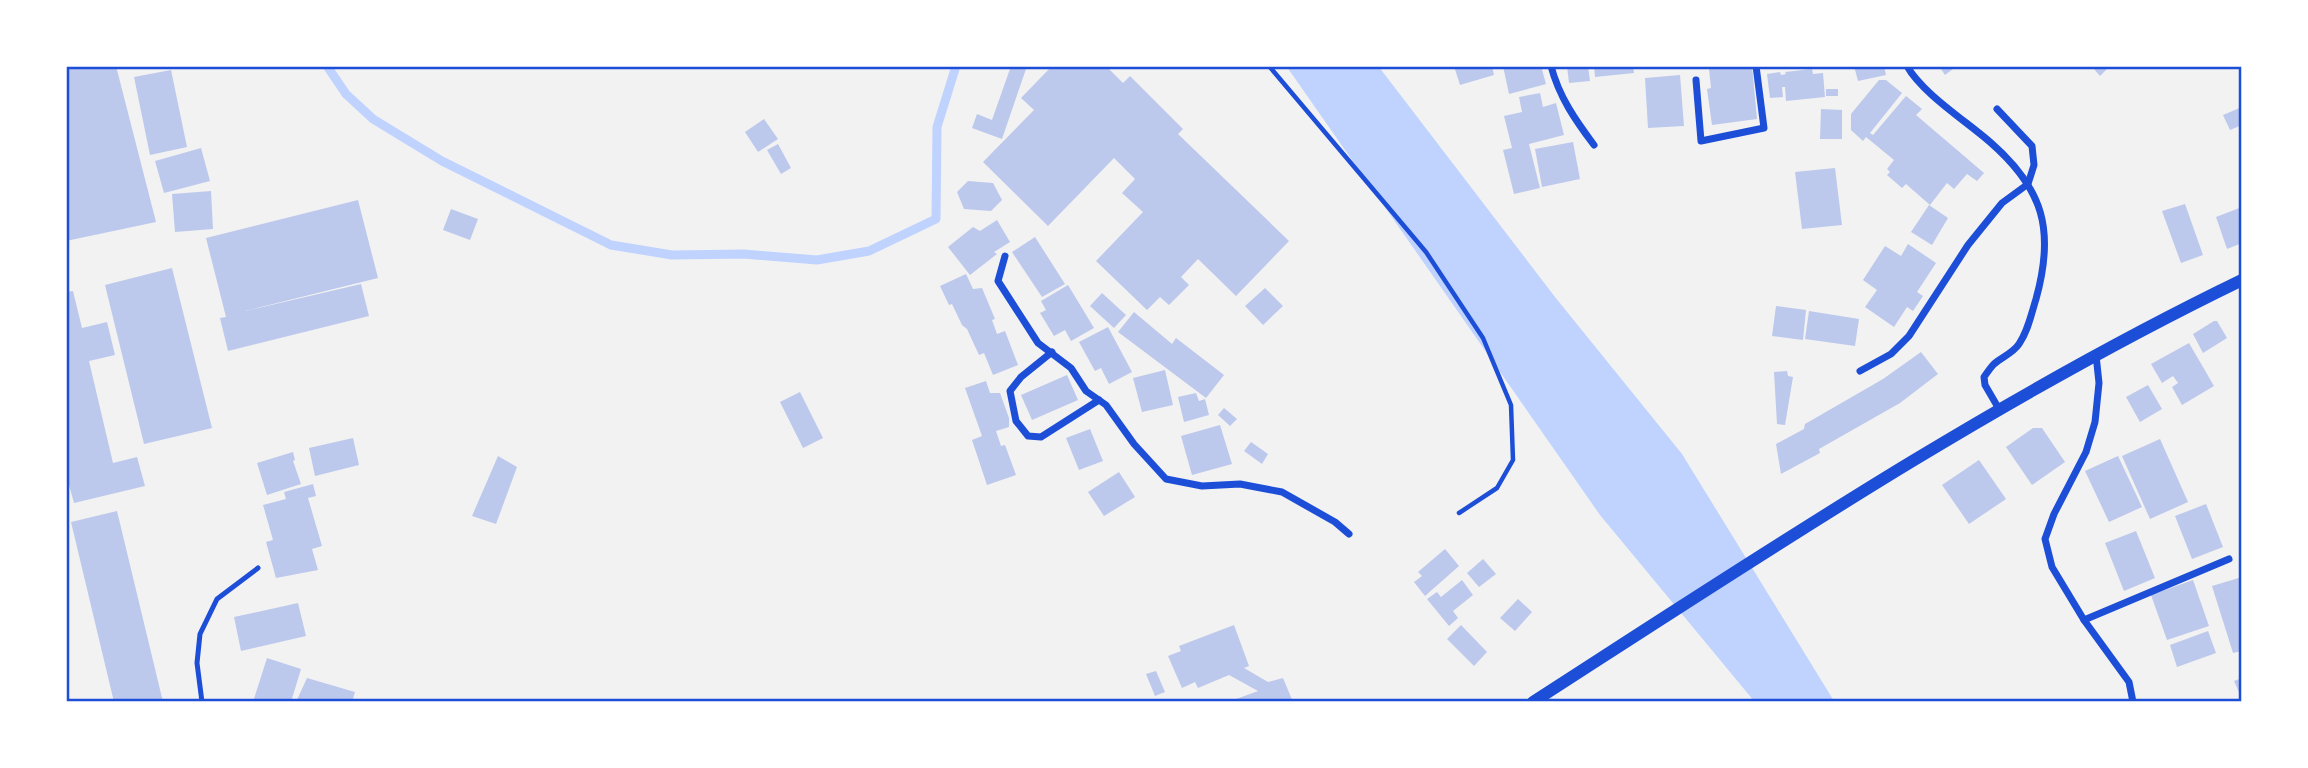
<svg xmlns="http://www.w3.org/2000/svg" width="2308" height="768" font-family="'Space Grotesk',sans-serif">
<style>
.water{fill:#bfd3fe}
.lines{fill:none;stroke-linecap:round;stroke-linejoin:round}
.stream{stroke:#bfd3fe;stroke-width:9}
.building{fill:#bdc9ec}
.path{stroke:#1d4ed8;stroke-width:4.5}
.service{stroke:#1d4ed8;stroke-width:5}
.minor{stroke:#1d4ed8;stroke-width:7}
.tertiary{stroke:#1d4ed8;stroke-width:12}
.neatline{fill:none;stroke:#1d4ed8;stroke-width:2.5}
</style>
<rect width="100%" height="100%" fill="#f2f2f2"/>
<path class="water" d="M1287 67H1379L1555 297 1682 454 1834 701H1754L1600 515Z"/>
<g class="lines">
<path class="stream" d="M327 66 346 94 373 119 442 161 611 245 672 255 744 254 817 260 869 251 936 219 937 127 956 66"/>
</g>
<g class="building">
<path d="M66 66H116L156 222 66 241Z"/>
<path d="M1011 66H1027L1002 139 972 128 977 114 992 120Z"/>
<path d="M1052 66H1106L1123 83 1130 76 1183 129 1178 134 1289 241 1236 296 1198 259 1181 277 1189 285 1169 305 1160 297 1147 310 1096 261 1143 212 1122 193 1135 179 1114 158 1048 226 983 162 1034 110 1021 98Z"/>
<path d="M1454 66H1492L1494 75 1460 85Z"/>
<path d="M1503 66H1541L1546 84 1509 94Z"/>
<path d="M1567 66H1588L1590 81 1569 83Z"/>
<path d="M1594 66H1633L1634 73 1595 77Z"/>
<path d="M1730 66H1752L1757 119 1712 125 1707 89 1711 88 1709 69Z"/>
<path d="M1854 66H1884L1886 75 1858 81Z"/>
<path d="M1939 66H1957L1945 75Z"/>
<path d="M2096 66H2106L2108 68 2100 76 2094 69Z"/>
<path d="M1812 69 1813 74 1823 73 1825 97 1786 101 1785 87H1782L1783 97 1770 98 1767 74 1780 72 1781 75 1786 74 1785 72Z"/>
<path d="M171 70 187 147 150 155 134 77Z"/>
<path d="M1680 75 1684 126 1648 128 1645 78Z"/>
<path d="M1879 80H1886L1902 93 1870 133 1873 135 1906 96 1922 109 1916 115 1984 173 1977 181 1967 174 1954 189 1947 183 1930 205 1906 184 1902 188 1887 175 1890 172 1887 169 1894 160 1866 137 1863 141 1851 130V114Z"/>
<rect x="1826" y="89" width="12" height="7"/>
<path d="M1540 93 1543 107 1556 103 1564 135 1529 144 1540 188 1514 194 1503 150 1512 148 1504 116 1522 112 1519 97Z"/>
<path d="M2242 107V125L2230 130 2223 115Z"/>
<path d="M1821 109 1842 110V139H1820Z"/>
<path d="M764 119 778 139 758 152 745 132Z"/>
<path d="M1573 142 1580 179 1542 187 1535 149Z"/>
<path d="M778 144 791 168 781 174 767 150Z"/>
<path d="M201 148 210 181 164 193 155 161Z"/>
<path d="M1835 168 1842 225 1802 229 1795 172Z"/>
<path d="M968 181 993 183 1002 200 991 211 964 209 957 192Z"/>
<path d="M211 191 213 229 175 232 172 194Z"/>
<path d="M358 200 378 278 245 311 361 284 369 316 228 351 220 318 226 317 206 238Z"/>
<path d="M2185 204 2203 255 2181 263 2162 211Z"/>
<path d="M1929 205 1948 218 1932 245 1911 232Z"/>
<path d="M2242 207V243L2227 249 2216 217Z"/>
<path d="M451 209 478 219 470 240 443 230Z"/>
<path d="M997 220 1010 242 994 252 997 254 970 275 948 247 973 227 980 231Z"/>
<path d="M1035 237 1065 284 1042 297 1012 252Z"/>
<path d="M1908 244 1936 263 1917 292 1923 296 1913 311 1907 307 1894 327 1865 307 1877 290 1863 280 1885 246 1901 256Z"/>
<path d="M172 268 212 428 144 444 105 285Z"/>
<path d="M966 274 973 289 982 288 995 319 992 320 997 334 1005 331 1018 365 993 375 984 353 979 355 967 329 962 325 952 304 949 305 940 286Z"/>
<path d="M1068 285 1094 328 1071 341 1065 330 1054 336 1040 313 1046 310 1041 301Z"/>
<path d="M1265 288 1283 306 1263 325 1245 306Z"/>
<path d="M73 291 82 328 107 322 115 355 89 361 113 463 137 457 145 486 74 503 66 474V292Z"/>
<path d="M1102 293 1126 315 1114 328 1090 306Z"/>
<path d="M1776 306 1806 310 1803 340 1772 336Z"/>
<path d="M1809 311 1859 319 1855 346 1805 339Z"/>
<path d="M1134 312 1172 344 1176 338 1224 375 1206 398 1118 332Z"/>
<path d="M2214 321H2217L2227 338 2203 353 2193 334Z"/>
<path d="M1108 327 1132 372 1109 384 1101 368 1095 371 1079 342Z"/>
<path d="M2189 343 2214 386 2182 405 2172 387 2178 383 2173 376 2162 383 2151 364Z"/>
<path d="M1921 352 1938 374 1900 403 1819 449 1820 453 1781 474 1776 444 1804 429 1805 424 1883 379Z"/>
<path d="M1165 370 1173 405 1142 412 1133 378Z"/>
<path d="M1787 371 1788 376 1793 377 1785 425 1777 424 1774 372Z"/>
<path d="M1067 375 1078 400 1032 420 1021 395Z"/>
<path d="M986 381 990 393H1000L1009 418V427L996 431 1001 446 1005 445 1016 475 987 485 972 440 982 436 965 388Z"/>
<path d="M2148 385 2162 409 2140 422 2126 397Z"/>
<path d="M800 392 823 438 803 448 780 402Z"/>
<path d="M1196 393 1199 401 1205 399 1209 415 1184 422 1178 397Z"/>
<path d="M1224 408 1237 419 1230 426 1218 415Z"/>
<path d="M1220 425 1232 464 1192 475 1181 436Z"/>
<path d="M2033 428H2042L2065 462 2032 485 2006 447Z"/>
<path d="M1090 429 1103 461 1079 470 1066 438Z"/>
<path d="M353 438 359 465 315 476 309 448Z"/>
<path d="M2160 439 2188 502 2150 519 2122 456Z"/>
<path d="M1251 442 1268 454 1262 464 1244 451Z"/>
<path d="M293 452 295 460 293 461 301 484 267 495 257 463Z"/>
<path d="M498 456 517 467 496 524 472 516Z"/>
<path d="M2118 456 2142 507 2109 522 2085 471Z"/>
<path d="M1979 460 2006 499 1969 524 1942 485Z"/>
<path d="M1119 472 1135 497 1104 516 1088 492Z"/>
<path d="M313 484 316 496 308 498 322 546 312 549 318 570 276 578 266 542 273 540 263 505 286 499 284 492Z"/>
<path d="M2206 504 2223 547 2192 559 2175 516Z"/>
<path d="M117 511 163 702H114L71 522Z"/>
<path d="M2136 531 2155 578 2124 591 2105 543Z"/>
<path d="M1445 549 1459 566 1425 596 1414 582 1422 576 1418 572Z"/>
<path d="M1483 559 1496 574 1479 587 1467 573Z"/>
<path d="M2242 577V651L2233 653 2212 586Z"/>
<path d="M1462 580 1473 595 1453 611 1458 618 1449 626 1427 599 1437 592 1441 597Z"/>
<path d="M2193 580 2209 626 2167 640 2151 595Z"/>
<path d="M1518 599 1532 612 1515 631 1500 618Z"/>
<path d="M298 603 306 636 241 651 234 617Z"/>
<path d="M1234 625 1249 666 1244 668 1268 682 1283 678 1293 702H1228L1258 691 1229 675 1198 688 1195 682 1182 688 1168 656 1181 651 1179 646Z"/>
<path d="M1461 625 1487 652 1474 666 1447 639Z"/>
<path d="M2208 631 2216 653 2177 667 2170 645Z"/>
<path d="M267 658 301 669 291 702H253Z"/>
<path d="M1156 671 1165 692 1155 696 1146 674Z"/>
<path d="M307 678 355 692 352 702H296Z"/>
<path d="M2242 678V699L2234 681Z"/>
</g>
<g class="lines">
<path class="path" d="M1269 66 1426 252 1483 338 1511 405 1513 460 1497 488 1459 513"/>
<path class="service" d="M202 702 197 663 200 634 217 599 258 568"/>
<g class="minor">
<path d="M1551 66C1559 97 1576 121 1594 145"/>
<path d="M1907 66C1922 93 1966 121 1990 142 2044 189 2055 231 2036 299 2031 315 2028 331 2019 344 2013 353 2002 357 1994 364 1990 368 1987 373 1984 377L1985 385 1999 409"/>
<path d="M1696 80 1701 141 1764 128 1756 66"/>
<path d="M1005 256 998 281 1038 343 1071 368 1086 391 1106 405 1134 444 1166 479 1202 486 1240 484 1282 492 1335 522 1349 534"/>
<path d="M1052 352 1021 377 1010 391 1016 421 1028 436 1041 437 1099 400"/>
<path d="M2096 355 2099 383 2095 422 2086 452 2054 514 2045 539 2052 567 2084 620 2129 682 2133 702"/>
<path d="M1860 371 1891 354 1909 336 1968 245 2002 203 2028 184 2034 165 2032 146 1997 109"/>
<path d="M2084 620 2229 559"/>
</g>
<path class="tertiary" d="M1533 702C1764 553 1994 400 2242 280"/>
</g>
<rect width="2308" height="768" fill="none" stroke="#ffffff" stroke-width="136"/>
<rect x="68" y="68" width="2172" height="632" class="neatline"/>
</svg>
